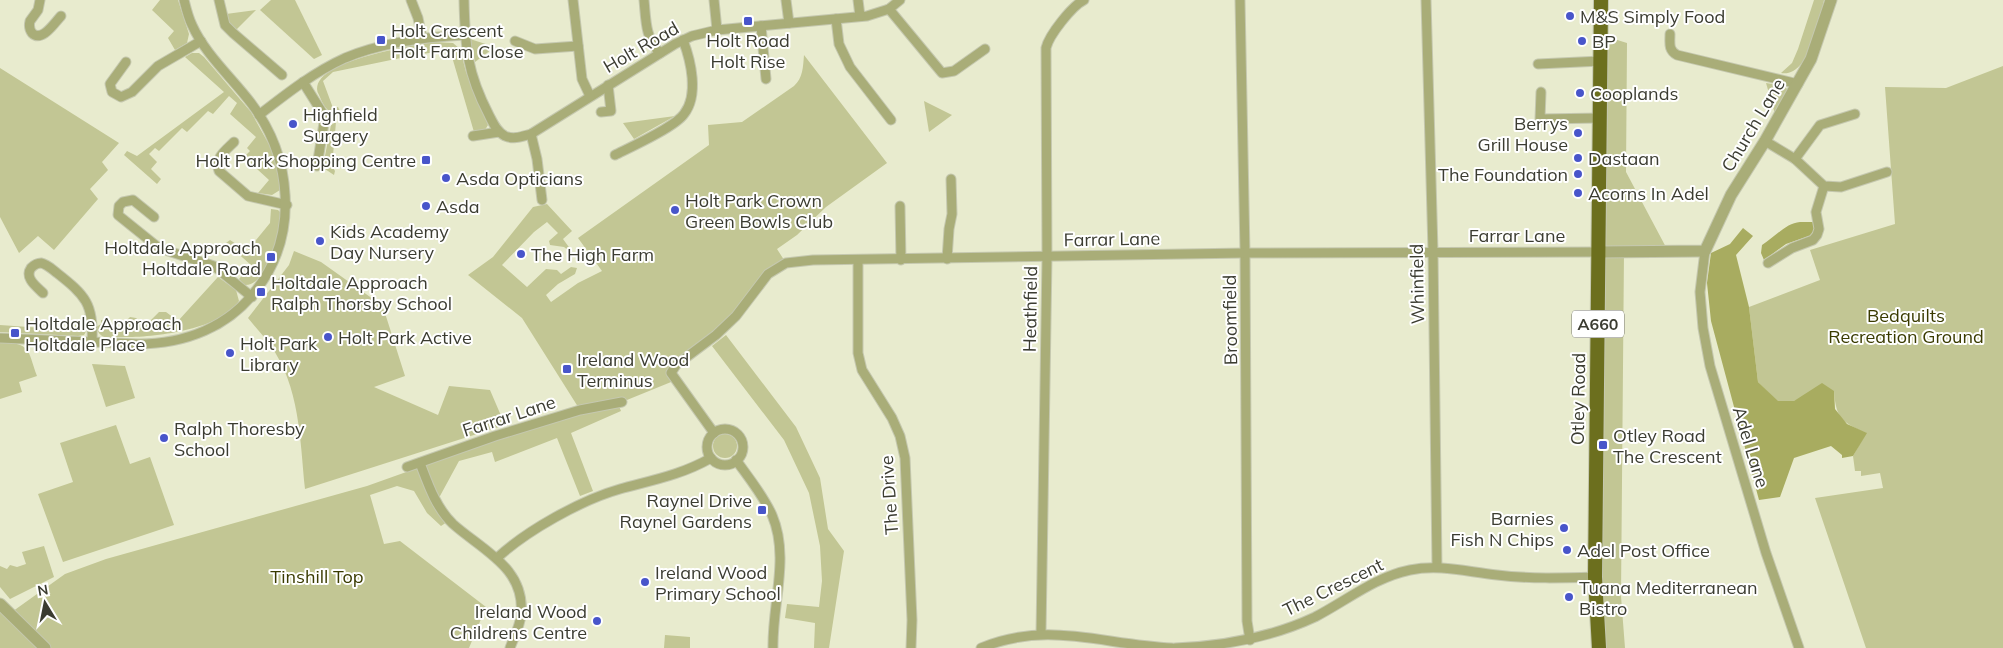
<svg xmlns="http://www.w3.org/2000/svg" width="2003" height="648" font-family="Mulish,sans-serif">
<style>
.green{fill:#c2c694}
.forest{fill:#a8ac60}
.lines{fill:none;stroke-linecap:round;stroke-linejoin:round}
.minor-casing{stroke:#c5c8af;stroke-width:11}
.tertiary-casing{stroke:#c5c8af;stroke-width:13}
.trunk-casing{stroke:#c5c8af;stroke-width:16}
.minor{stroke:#a9ad78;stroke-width:9}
.tertiary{stroke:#a9ad78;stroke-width:11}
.trunk{stroke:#6c6f1e;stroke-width:14}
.poi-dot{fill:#4855ca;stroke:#fff;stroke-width:2}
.labels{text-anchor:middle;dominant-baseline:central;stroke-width:4;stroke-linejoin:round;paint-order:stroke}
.shield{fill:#fff;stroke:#76766f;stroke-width:1}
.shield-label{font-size:16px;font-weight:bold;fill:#3b3c31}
.poi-label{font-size:18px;fill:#3b3c31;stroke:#fff;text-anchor:start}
.street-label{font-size:18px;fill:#3b3c31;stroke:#fff}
.park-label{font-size:18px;fill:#3a3b00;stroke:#fff}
</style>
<rect width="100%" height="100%" fill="#e8ebce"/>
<g class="green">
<path d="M160 0H178L189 34 187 43 175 50 168 38 174 31 152 10Z"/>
<path d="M271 0H295L322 55 314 59 260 10Z"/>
<path d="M1814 0H1824C1820 20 1809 78 1781 73L1792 63 1798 49Z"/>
<path d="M256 10 236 30 228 21 226 14Z"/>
<path d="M1601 35 1627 43 1626 172 1668 251 1624 252 1621 596 1625 648H1599Z"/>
<path d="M470 39 495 47 475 62Z"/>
<path d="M434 42 453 43 460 49 466 72 488 125 485 130 474 132 450 50 415 55 333 72 323 81 333 108 338 107 340 111 332 113C325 109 322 102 319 95 302 62 415 45 434 42Z"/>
<path d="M192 53H199L204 57 251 112 276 157 280 190 272 195 258 193 269 180 244 157 250 151 247 148 256 137 230 114 237 103 229 96 213 114 208 111 187 132 182 128 159 151 155 148 149 154 157 162 151 169 161 179 157 184 124 155 127 151 137 156 224 92 185 57Z"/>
<path d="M804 55 887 163 826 207 797 235 777 249 786 263 768 274 736 316 676 365V380L622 402 619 406 621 411 571 433 593 491 580 496 557 438 495 462 492 452 459 461 440 496 431 502 447 522 441 526 427 513 414 491 397 486 370 495 384 544 400 541 486 607 469 648H0V607L9 614 65 574 106 559 367 486 580 410 522 318 468 275 493 257 533 207 547 204 572 231 563 239 571 250 569 251 564 247 550 245 549 241 558 233 547 222 534 232 502 265 527 287 546 269 557 270 561 274 571 267 577 268 575 274 558 284 546 295 551 302 578 283 602 271 578 238 709 145 708 125 742 122 794 86C803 78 803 67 804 55Z"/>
<path d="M2003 66V648H1866L1815 498 1883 488 1880 473 1861 476V471H1855L1853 456 1866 433C1842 422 1836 419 1834 391L1794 401H1777L1758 382 1749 307 1820 280 1810 250 1895 224 1885 87 1946 88Z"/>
<path d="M0 68 119 143 102 162 108 170 90 189 98 199 54 250 38 236 19 253 0 217Z"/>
<path d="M1766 83 1785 86 1788 91 1775 114Z"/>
<path d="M924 101 952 115 929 132Z"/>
<path d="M675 116 634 139 623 123Z"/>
<path d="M336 122 332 166 335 171 334 175 325 169 323 166 331 125Z"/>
<path d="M271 209 278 210 282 214C279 231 268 287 244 285L239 279 251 265 226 243 230 240 247 251 270 223Z"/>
<path d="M294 251 321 262 380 304 384 310 405 376 374 387 438 415 449 386 490 390 505 425 305 489C300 440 300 386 270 345 263 335 255 327 248 318L289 265Z"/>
<path d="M218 277 236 290 239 301C222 330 151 338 121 337 115 337 107 339 102 336 98 333 97 330 96 327L101 324V320H105L116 331 130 317 136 318 145 326 159 312H166L178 321Z"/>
<path d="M86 313C89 322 89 327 84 335L78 336 0 332V325L71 330Z"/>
<path d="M726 335 796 427 820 478 828 529 844 551 829 648H814L815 623 785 618 787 604 819 607 822 581 820 546 809 493 784 440 712 346Z"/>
<path d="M0 342C32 344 27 349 37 376L19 382 22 392 0 399Z"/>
<path d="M92 364 125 366 135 398 106 407Z"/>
<path d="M116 425 130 464 150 457 174 525 63 562 38 494 73 482 60 443Z"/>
<circle cx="725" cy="446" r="12"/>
<path d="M44 546 54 577 10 599 0 587V566L7 569 10 565 17 567 26 564 22 552Z"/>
<path d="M665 635 690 637V648H664Z"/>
</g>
<g class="forest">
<path d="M1800 222H1814V229L1812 235 1786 244 1764 260 1761 253 1762 245C1775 237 1786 223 1800 222Z"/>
<path d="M1743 228 1753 236 1736 255 1749 307 1758 382 1778 401H1794L1822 383 1834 391 1835 409 1847 424 1867 433 1853 456 1842 458V455L1831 446 1794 458 1780 497 1759 500 1711 321 1707 283 1711 253 1730 244Z"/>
</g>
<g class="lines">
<defs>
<g id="minor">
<path d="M40 0 38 10 30 21C29 25 29 29 32 33 42 43 55 22 61 16"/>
<path d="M219 0 225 25 233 33 282 75"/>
<path d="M411 0 418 18 422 38"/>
<path d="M464 0C465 47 467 73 489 115 493 123 497 132 505 136 514 140 523 136 531 134L675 44 692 36 717 30 867 16 889 9 900 0"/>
<path d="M573 0 582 79 590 96"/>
<path d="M644 0C646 20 645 38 660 53"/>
<path d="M714 0 717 30"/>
<path d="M786 0 789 23"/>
<path d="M858 0 860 16"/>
<path d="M1240 0 1245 253 1247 621 1250 640"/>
<path d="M1426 0 1433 251 1437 567"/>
<path d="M889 9 942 73 954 71 985 49"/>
<path d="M836 19 839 44 850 67 891 120"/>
<path d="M761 26 766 79"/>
<path d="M1670 34C1670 43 1668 50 1677 55L1798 84"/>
<path d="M515 41 535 49 578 46"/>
<path d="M126 62 110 84 112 92 121 97 132 92 158 66 201 41"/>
<path d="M1538 64 1601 61"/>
<path d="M303 82 325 117 317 166"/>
<path d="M1541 92 1540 119 1601 118"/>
<path d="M601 112 611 111 608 85"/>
<path d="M259 115C286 94 314 72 345 58 383 42 424 37 464 35"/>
<path d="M531 134 537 159 542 200"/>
<path d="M473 136 499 132"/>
<path d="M1765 141 1795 159 1824 186 1841 187 1887 172"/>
<path d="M234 142C226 150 214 158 219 171L248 196 287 205"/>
<path d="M615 155C631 147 675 127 684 114 699 95 691 61 683 40"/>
<path d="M1795 159 1820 125 1855 114"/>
<path d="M900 206 901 260"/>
<path d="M154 217 133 200 123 202 119 206 118 215 159 248 214 266 252 297"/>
<path d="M1705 251 1700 292 1703 328 1710 366 1766 553 1799 648"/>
<path d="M947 259 949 229 952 214 951 179"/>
<path d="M858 260V353L862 370 892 418 900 436 905 458 912 620 911 648"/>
<path d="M1768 263 1792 248 1813 240 1817 235 1819 229 1816 212 1824 186"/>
<path d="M43 293C37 287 24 278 31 268 34 265 37 263 41 263 47 264 53 270 57 273 85 295 94 304 92 341"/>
<path d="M0 338 138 344C185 344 229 327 257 289 299 234 292 157 251 103 232 78 205 54 192 25 188 17 186 8 184 0"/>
<circle cx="725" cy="447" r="18"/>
<path d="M714 433 671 373 676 365 716 335 736 316 768 274 786 263 813 260 1245 253 1599 252"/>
<path d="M736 460C749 478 763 495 772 515 790 557 772 604 773 648"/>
<path d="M420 463C428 484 436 508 453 524 482 550 526 568 521 615 520 626 514 637 510 648"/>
<path d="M407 467 495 436 580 410 622 402"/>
<path d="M497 558C526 531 581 500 620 489 653 480 681 475 711 458"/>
<path d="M1041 634 1047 257 1046 48C1049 35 1072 6 1084 0"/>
<path d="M981 648C1048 620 1103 645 1172 648"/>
<path d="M1175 648C1224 646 1270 638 1315 617 1346 601 1375 577 1410 570 1440 564 1467 572 1497 575 1529 579 1562 578 1595 577"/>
</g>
<g id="tertiary">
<path d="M1599 252 1705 251 1731 195 1765 141 1811 59 1831 0"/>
<path d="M0 604 45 648"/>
</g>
<path id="trunk" d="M1599 648 1595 577 1601 0"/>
</defs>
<use href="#minor" class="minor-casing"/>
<use href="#tertiary" class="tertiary-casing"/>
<use href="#trunk" class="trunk-casing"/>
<use href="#minor" class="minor"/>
<use href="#tertiary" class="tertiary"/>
<use href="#trunk" class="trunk"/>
</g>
<g class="poi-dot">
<circle cx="1570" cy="16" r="5"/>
<rect x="743" y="16" width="10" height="10" rx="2.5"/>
<rect x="376" y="35" width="10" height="10" rx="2.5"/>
<circle cx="1582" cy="41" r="5"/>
<circle cx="1580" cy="93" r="5"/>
<circle cx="293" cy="124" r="5"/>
<circle cx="1578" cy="133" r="5"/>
<circle cx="1578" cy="158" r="5"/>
<rect x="421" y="155" width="10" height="10" rx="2.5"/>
<circle cx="1578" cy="174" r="5"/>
<circle cx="446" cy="178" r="5"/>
<circle cx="1578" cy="193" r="5"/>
<circle cx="426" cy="206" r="5"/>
<circle cx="675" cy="210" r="5"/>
<circle cx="320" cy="241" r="5"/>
<circle cx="521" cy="254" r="5"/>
<rect x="266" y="252" width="10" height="10" rx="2.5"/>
<rect x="256" y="287" width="10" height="10" rx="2.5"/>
<rect x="10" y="328" width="10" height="10" rx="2.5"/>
<circle cx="328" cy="337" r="5"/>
<circle cx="230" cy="353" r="5"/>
<rect x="562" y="364" width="10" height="10" rx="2.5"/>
<circle cx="164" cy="438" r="5"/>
<rect x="1598" y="440" width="10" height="10" rx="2.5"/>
<rect x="757" y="505" width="10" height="10" rx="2.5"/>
<circle cx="1564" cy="528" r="5"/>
<circle cx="1567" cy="550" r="5"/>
<circle cx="645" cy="582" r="5"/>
<circle cx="1569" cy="597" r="5"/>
<circle cx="597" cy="621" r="5"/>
</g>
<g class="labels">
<rect class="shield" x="1572" y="310.5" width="52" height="27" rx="4"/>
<g class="shield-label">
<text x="1598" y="324">A660</text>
</g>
<g class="poi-label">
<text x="1580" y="16">M&amp;S Simply Food</text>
<text x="391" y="30">Holt Crescent<tspan x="391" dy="21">Holt Farm Close</tspan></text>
<text x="748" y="40" text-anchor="middle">Holt Road<tspan x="748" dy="21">Holt Rise</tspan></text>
<text x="1592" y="41">BP</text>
<text x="1590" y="93">Cooplands</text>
<text x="303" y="114">Highfield<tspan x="303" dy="21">Surgery</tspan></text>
<text x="1568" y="123" text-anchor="end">Berrys<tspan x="1568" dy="21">Grill House</tspan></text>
<text x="1588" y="158">Dastaan</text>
<text x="416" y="160" text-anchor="end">Holt Park Shopping Centre</text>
<text x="1568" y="174" text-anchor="end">The Foundation</text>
<text x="456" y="178">Asda Opticians</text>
<text x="1588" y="193">Acorns In Adel</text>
<text x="685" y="200">Holt Park Crown<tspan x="685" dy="21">Green Bowls Club</tspan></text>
<text x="436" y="206">Asda</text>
<text x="330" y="231">Kids Academy<tspan x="330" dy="21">Day Nursery</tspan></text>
<text x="261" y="247" text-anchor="end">Holtdale Approach<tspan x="261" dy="21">Holtdale Road</tspan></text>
<text x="531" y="254">The High Farm</text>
<text x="271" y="282">Holtdale Approach<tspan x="271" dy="21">Ralph Thorsby School</tspan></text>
<text x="25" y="323">Holtdale Approach<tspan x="25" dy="21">Holtdale Place</tspan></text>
<text x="338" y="337">Holt Park Active</text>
<text x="240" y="343">Holt Park<tspan x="240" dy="21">Library</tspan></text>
<text x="577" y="359">Ireland Wood<tspan x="577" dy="21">Terminus</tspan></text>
<text x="174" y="428">Ralph Thoresby<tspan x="174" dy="21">School</tspan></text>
<text x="1613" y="435">Otley Road<tspan x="1613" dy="21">The Crescent</tspan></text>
<text x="752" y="500" text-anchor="end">Raynel Drive<tspan x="752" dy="21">Raynel Gardens</tspan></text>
<text x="1554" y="518" text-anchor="end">Barnies<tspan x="1554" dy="21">Fish N Chips</tspan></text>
<text x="1577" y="550">Adel Post Office</text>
<text x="655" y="572">Ireland Wood<tspan x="655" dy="21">Primary School</tspan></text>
<text x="1579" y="587">Tuana Mediterranean<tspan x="1579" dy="21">Bistro</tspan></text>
<text x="587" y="611" text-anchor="end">Ireland Wood<tspan x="587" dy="21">Childrens Centre</tspan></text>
</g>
<g class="street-label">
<text transform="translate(641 47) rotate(-30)">Holt Road</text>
<text transform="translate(1753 125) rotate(-59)">Church Lane</text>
<text x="1517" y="235">Farrar Lane</text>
<text transform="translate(1112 239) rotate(-1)">Farrar Lane</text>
<text transform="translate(1417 284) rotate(-91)">Whinfield</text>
<text transform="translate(1030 309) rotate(-89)">Heathfield</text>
<text transform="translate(1230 320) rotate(-91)">Broomfield</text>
<text transform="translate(1578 399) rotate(-89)">Otley Road</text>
<text transform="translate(509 416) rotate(-18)">Farrar Lane</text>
<text transform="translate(1751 447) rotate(73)">Adel Lane</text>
<text transform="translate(889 495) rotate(-94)">The Drive</text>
<text transform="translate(1333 587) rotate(-26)">The Crescent</text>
</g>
<g class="park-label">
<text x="1906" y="315">Bedquilts<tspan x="1906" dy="21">Recreation Ground</tspan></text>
<text x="317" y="576">Tinshill Top</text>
</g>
</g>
<g transform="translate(45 603) rotate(350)" stroke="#ffffff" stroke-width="4" paint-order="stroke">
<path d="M0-4L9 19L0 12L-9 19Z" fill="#3b3c31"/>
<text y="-8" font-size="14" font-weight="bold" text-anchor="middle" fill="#3b3c31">N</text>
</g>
</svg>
